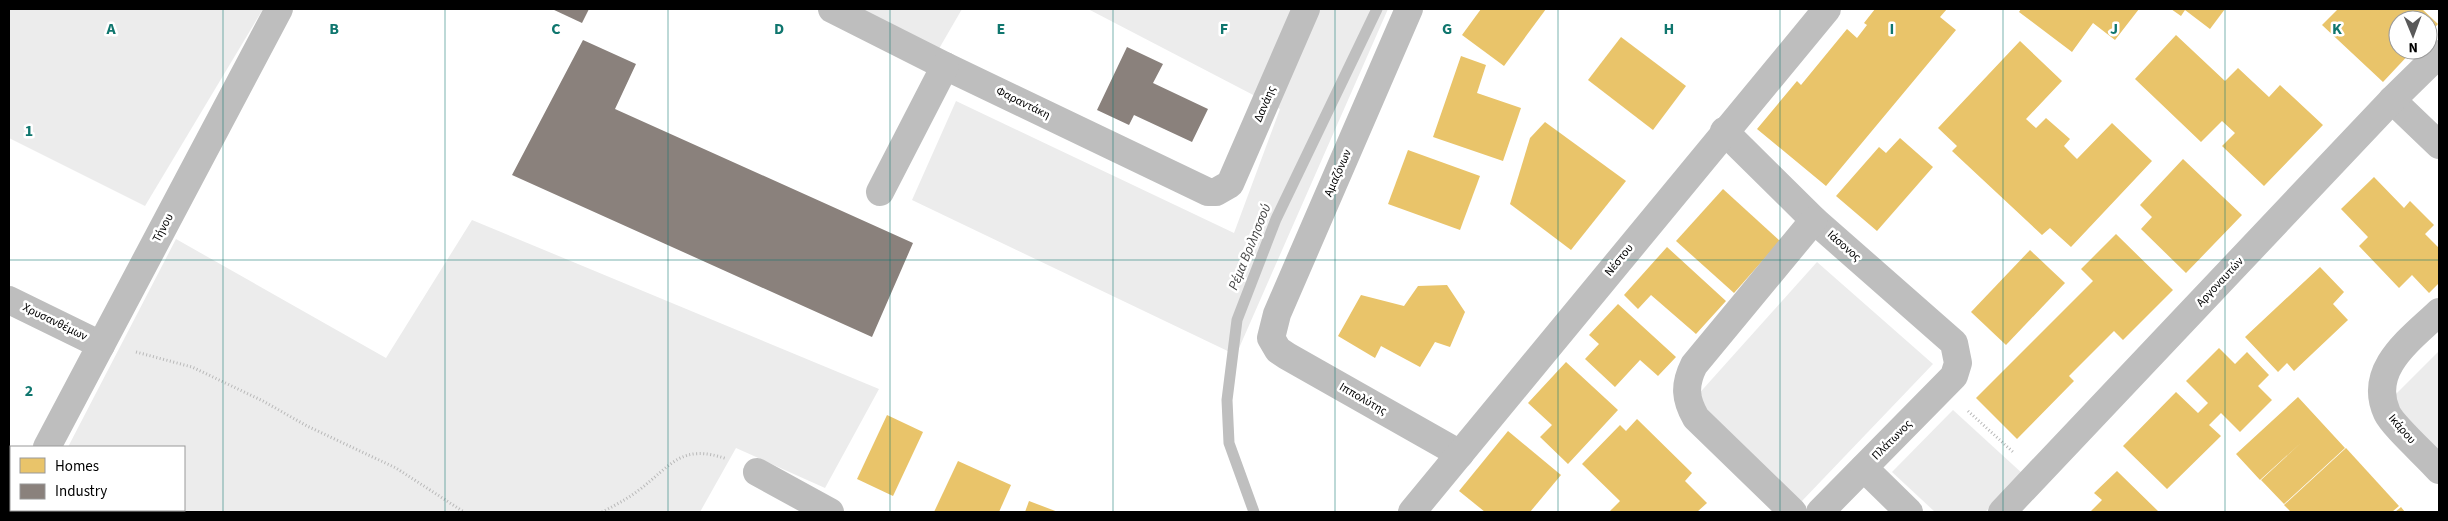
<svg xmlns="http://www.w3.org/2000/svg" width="2448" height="521" font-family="'Source Sans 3',sans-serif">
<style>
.green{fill:#ececec}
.homes{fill:#e9c46a}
.industry{fill:#8a817c}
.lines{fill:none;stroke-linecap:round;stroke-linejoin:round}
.stream{stroke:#bfbfbf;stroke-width:11}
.path{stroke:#b9b9b9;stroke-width:3;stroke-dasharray:1 2.5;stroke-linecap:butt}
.minor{stroke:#bebebe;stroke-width:28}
.grid{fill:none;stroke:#0f766e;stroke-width:1;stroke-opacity:0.55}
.labels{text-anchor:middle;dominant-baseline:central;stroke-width:5;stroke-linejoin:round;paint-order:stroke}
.street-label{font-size:12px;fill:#000;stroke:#fff}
.water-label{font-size:14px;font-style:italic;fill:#444;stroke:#fff}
.grid-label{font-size:16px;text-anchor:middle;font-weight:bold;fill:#0f766e;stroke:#fff;stroke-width:5;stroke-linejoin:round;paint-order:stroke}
</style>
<rect width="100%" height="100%" fill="#fff"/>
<g class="green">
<path d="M9 9H263L145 206 9 138Z"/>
<path d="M846 9H962L933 59Z"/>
<path d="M1088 9H1388L1236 355 912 200 956 101 1234 233 1280 109Z"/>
<path d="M472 220 879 389 825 488 736 448 700 512H35L36 510H184V447H68L176 239 386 358Z"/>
<path d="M1817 262 1933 364 1801 502 1695 398Z"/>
<path d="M2439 351V452L2390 400Z"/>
<path d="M1953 410 2024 475 1985 512H1935L1892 472Z"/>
</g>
<g class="homes">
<path d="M1481 9H1546L1504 66 1462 35Z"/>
<path d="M1875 9H1947L1940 17 1956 30 1826 186 1757 129 1797 81 1801 85 1847 29 1857 38 1867 25 1864 23Z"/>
<path d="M2021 9H2139L2115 40 2093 23 2072 52 2019 12Z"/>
<path d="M2171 9H2225L2210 29 2185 10 2181 16Z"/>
<path d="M2338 9H2422L2438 24 2428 35V20H2398V50H2413L2383 82 2322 25Z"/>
<path d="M2176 35 2225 81 2238 68 2269 97 2280 85 2323 125 2264 186 2222 146 2235 133 2222 121 2201 142 2135 79Z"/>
<path d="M1621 37 1686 86 1653 130 1588 80Z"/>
<path d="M2020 41 2062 81 2026 119 2036 128 2046 118 2070 139 2064 146 2077 159 2112 123 2152 161 2071 247 2050 228 2042 235 1952 151 1957 146 1938 128Z"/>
<path d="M1461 56 1486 65 1477 93 1521 108 1503 161 1433 137Z"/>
<path d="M1545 122 1626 181 1571 250 1510 204 1530 138Z"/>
<path d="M1900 138 1933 167 1877 231 1836 196 1879 147 1886 153Z"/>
<path d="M1408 150 1480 176 1460 230 1388 204Z"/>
<path d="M2183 159 2242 215 2186 273 2141 229 2152 217 2140 205Z"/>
<path d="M2374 177 2404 208 2410 201 2434 225 2425 234 2439 248V283L2429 293 2412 275 2399 288 2359 246 2368 237 2341 209Z"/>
<path d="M1723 189 1780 241 1734 293 1676 241Z"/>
<path d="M2116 234 2173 290 2123 340 2114 331 2069 376 2074 381 2017 439 1976 398 2093 281 2081 269Z"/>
<path d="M1667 247 1726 301 1696 334 1651 295 1638 309 1624 295Z"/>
<path d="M2030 250 2065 283 2006 345 1971 312Z"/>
<path d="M2320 267 2344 292 2333 304 2348 320 2294 371 2287 363 2278 372 2245 337Z"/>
<path d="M1447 285 1465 312 1450 347 1435 342 1420 367 1381 346 1375 358 1338 336 1361 295 1404 306 1418 286Z"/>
<path d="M1618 304 1676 357 1658 376 1640 360 1615 387 1585 359 1599 344 1589 335Z"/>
<path d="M2219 348 2235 364 2247 352 2269 375 2258 386 2272 400 2240 432 2221 413 2209 425 2221 436 2167 489 2123 446 2176 392 2198 413 2208 403 2186 381Z"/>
<path d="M1566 362 1618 410 1568 464 1540 437 1552 425 1528 403Z"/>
<path d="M2298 397 2345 448 2284 504 2261 480 2303 441 2260 480 2236 454Z"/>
<path d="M887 415 923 432 893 496 857 479Z"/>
<path d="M1637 419 1692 473 1685 481 1707 503 1697 512H1609L1620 501 1582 464 1620 425 1626 431Z"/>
<path d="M1508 431 1561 475 1530 512H1485L1459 491Z"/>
<path d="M2346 448 2399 506 2392 512H2291L2284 505Z"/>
<path d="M958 461 1011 485 999 512H934Z"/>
<path d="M2117 471 2159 512H2090L2102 500 2094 493Z"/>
<path d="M1029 501 1058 512H1025Z"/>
<path d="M2401 507 2405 512H2395Z"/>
</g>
<g class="industry">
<path d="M552 9H589L582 23Z"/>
<path d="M583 40 636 64 615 109 913 243 872 337 512 175Z"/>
<path d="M1127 47 1163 64 1153 83 1208 109 1192 142 1134 115 1129 125 1097 110Z"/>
</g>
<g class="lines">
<path class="stream" d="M1254 512 1229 443 1227 400 1237 320 1276 219 1377 9"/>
<g class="path">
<path d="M136 352 192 367 263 401 307 426 396 468 464 512"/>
<path d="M1968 411 2013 452"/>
<path d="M602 512C614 506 627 499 639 490 672 465 681 443 727 459"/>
</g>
<g class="minor">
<path d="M832 9 945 66 1208 192H1216L1230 184 1306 9"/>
<path d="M1409 9 1277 314 1271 338 1278 350 1287 356 1460 454"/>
<path d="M2392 100 2439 145"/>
<path d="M1724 131 1814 220 1954 343 1958 363 1954 376 1820 512"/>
<path d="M880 192 945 66"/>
<path d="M9 300 101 345"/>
<path d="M2439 312C2411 339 2367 369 2387 413 2393 426 2428 457 2439 470"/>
<path d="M47 447 279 9"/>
<path d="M1864 468 1909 512"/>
<path d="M757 472 830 512"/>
<path d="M13 512 14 510"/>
<path d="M1412 512 1827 9"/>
<path d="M1793 512 1696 418C1685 399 1684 385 1694 365L1814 220"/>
<path d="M2002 512 2392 100 2439 54"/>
</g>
</g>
<path class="grid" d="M223 9V512M445 9V512M668 9V512M890 9V512M1113 9V512M1335 9V512M1558 9V512M1780 9V512M2003 9V512M2225 9V512M9 260H2439"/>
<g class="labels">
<g class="street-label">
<text transform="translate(1023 103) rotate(26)">Φαραντάκη</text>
<text transform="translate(1265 104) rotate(-67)">Δανάης</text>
<text transform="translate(1338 173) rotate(-66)">Αμαζόνων</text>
<text transform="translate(163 228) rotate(-62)">Τήνου</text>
<text transform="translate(1844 246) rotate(41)">Ιάσονος</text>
<text transform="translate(1619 260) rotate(-51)">Νέστου</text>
<text transform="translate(2220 282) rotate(-47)">Αργοναυτών</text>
<text transform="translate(55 322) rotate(26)">Χρυσανθέμων</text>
<text transform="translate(1363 399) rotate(30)">Ιππολύτης</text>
<text transform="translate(2402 429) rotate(49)">Ικάρου</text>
<text transform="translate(1892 440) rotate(-45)">Πλάτωνος</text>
</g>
<g class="water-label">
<text transform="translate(1250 247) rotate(-68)">Ρέμα Βριλησσού</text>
</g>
</g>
<g class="grid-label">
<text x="111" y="34">A</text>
<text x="334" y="34">B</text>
<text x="556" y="34">C</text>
<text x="779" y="34">D</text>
<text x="1001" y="34">E</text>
<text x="1224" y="34">F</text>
<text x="1447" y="34">G</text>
<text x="1669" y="34">H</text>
<text x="1892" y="34">I</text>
<text x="2114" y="34">J</text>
<text x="2337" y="34">K</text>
<text x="29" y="136">1</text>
<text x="29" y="396">2</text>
</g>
<rect width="2448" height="521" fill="none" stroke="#000000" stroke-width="20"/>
<rect x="10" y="446" width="175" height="65" fill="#ffffff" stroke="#999999"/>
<rect x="20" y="458" width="25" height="15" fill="#e9c46a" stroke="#999999"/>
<text x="55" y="471" font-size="15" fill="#000000">Homes</text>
<rect x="20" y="484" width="25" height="15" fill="#8a817c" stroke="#999999"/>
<text x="55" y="496" font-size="15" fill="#000000">Industry</text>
<g transform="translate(2413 35) rotate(179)"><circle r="24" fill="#ffffff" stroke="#999999"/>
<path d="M0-4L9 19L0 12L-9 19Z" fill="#595959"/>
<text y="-8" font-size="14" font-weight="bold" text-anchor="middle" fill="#000000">N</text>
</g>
</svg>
